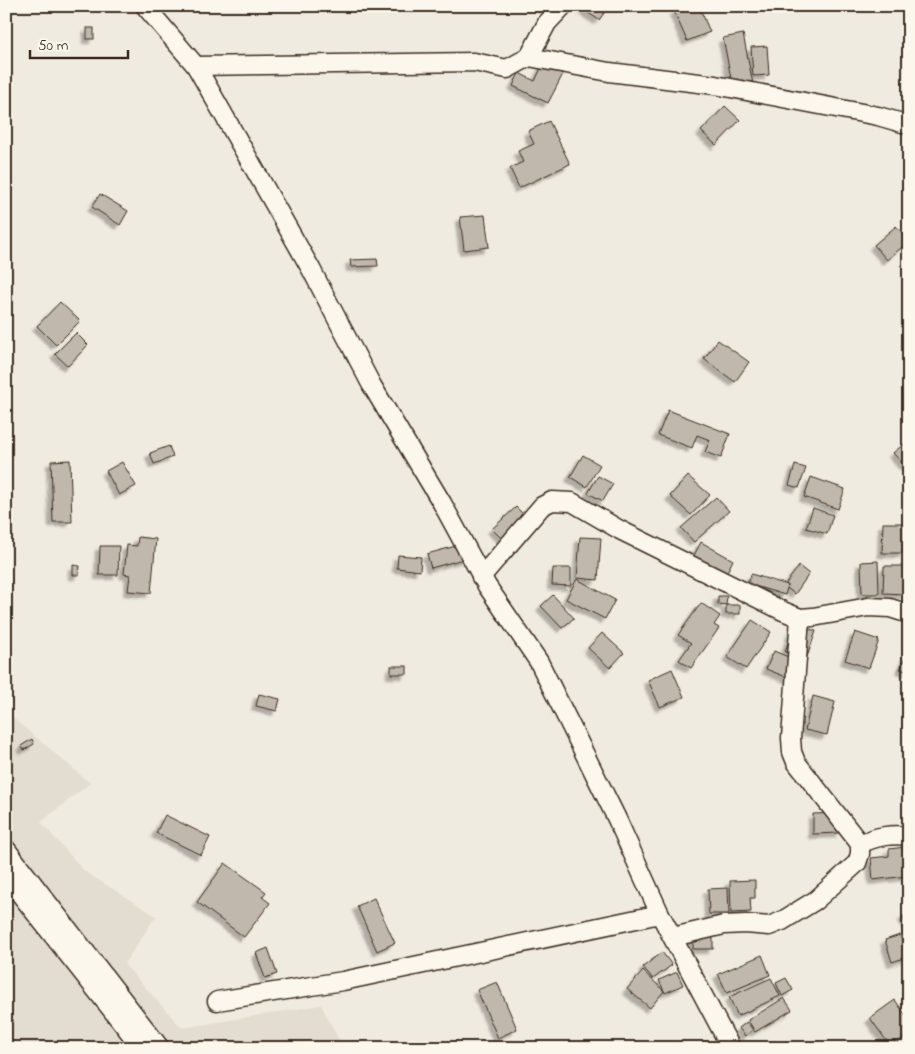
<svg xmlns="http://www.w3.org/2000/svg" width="915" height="1054" font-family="'Indie Flower',sans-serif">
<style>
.built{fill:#e2dcd1}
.building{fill:#c0b8ad;stroke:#3b2a1e;filter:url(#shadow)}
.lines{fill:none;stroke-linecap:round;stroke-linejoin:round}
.minor-casing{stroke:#3b2a1e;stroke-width:21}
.minor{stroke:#fbf7ec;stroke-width:18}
</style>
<defs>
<filter id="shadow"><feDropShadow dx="-4.5" dy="4.5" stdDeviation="1" flood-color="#0004"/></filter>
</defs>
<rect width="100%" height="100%" fill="#f0ebe0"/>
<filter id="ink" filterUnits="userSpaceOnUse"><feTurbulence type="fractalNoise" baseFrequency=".02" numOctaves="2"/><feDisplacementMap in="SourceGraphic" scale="10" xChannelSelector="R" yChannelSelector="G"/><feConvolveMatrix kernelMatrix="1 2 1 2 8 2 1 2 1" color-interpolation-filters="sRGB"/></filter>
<g filter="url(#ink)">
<path class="built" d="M6 712 90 783 41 822 84 871 156 916 124 964 182 1028 321 1005 343 1048H6Z"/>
<g class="building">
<path d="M582 6H609L599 20 581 8Z"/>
<path d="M685 6H699L710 32 687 41 674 11Z"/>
<rect x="87" y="28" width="7" height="11"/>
<path d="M743 34 753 84 733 88 723 38Z"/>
<path d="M767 46 769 75 753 76 751 47Z"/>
<path d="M543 64 563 74 548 103 513 86 519 73 535 81Z"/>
<path d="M725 106 740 120 716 145 701 131Z"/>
<path d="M549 121 570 164 519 188 510 168 523 162 518 151 534 144 528 131Z"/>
<path d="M100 194 128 211 120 225 92 207Z"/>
<path d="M485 215 489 247 464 250 460 217Z"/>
<path d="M896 226 909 241 887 260 874 245Z"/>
<path d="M377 259 378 266 351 267 350 260Z"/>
<path d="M60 302 80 321 56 345 37 326Z"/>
<path d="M76 333 88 345 68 366 55 354Z"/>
<path d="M718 340 749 362 735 382 704 359Z"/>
<path d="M668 410 730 434 721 458 705 452 710 440 697 435 692 448 658 435Z"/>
<path d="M909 440V462L905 466 893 453Z"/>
<path d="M169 446 173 457 154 464 150 453Z"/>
<path d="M583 455 600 465 587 487 570 477Z"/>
<path d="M70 460 72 522H53L51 461Z"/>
<path d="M122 462 136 486 119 495 106 471Z"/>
<path d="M795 465 806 468 799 488 789 485Z"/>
<path d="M598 476 613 484 603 501 588 493Z"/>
<path d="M688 476 710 495 691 515 670 496Z"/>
<path d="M811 477 845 489 838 509 804 497Z"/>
<path d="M716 497 729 511 694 542 681 528Z"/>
<path d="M516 507 526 517 502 539 492 529Z"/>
<path d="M813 508 833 515 827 534 806 528Z"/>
<path d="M883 523H905L904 553H882Z"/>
<path d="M138 537 156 539 151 593 128 591 130 575 124 574 127 545 137 546Z"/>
<path d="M580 537 601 538 598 580 577 578Z"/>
<path d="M701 542 733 560 726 574 693 557Z"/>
<path d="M463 544 467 558 431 568 427 554Z"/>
<path d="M100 546H119L118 575H99Z"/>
<path d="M398 555 421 557 420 571 397 568Z"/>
<path d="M878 561 879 594H862L861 562Z"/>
<path d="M73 565 80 566 79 575H73Z"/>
<path d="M799 566 809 574 795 594 784 586Z"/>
<path d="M884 566H906L905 594 883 593Z"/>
<path d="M553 568H571V586L552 585Z"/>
<path d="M751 574 788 585 785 595 748 584Z"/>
<path d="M577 579 615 600 605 619 566 599Z"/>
<path d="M553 595 574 618 562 628 541 606Z"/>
<path d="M718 596H727L726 605 718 604Z"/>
<path d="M701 603 720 616 714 625 719 628 691 668 679 660 691 643 678 635Z"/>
<rect x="726" y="605" width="14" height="9"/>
<path d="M752 620 771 632 746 669 727 657Z"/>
<path d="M794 624 816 631 806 660 785 652Z"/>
<path d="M855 632 879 640 869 668 845 660Z"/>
<path d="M602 633 624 653 610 668 588 648Z"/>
<path d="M909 650V672L900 669Z"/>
<path d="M774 651 798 661 791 679 766 669Z"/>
<rect x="391" y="666" width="16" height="8"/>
<path d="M672 669 684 697 660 707 648 680Z"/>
<path d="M259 694 280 699 277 711 256 706Z"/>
<path d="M813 696 835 702 827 735 805 730Z"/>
<path d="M32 739 34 744 24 750 21 746Z"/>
<path d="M839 813 840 833 813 834V814Z"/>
<path d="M165 815 210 837 201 855 156 833Z"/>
<path d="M905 847 907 876 873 880 871 858 889 856V849Z"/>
<path d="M225 863 266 892 262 897 270 903 244 937 197 902Z"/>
<path d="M755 880V898H750L751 912 731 913 730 881Z"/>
<path d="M728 888 729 914H709L708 889Z"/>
<path d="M374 898 395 943 377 951 357 906Z"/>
<path d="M909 913V928L902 917Z"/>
<path d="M900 935 907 957 892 962 885 940Z"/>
<rect x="693" y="937" width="20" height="12"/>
<path d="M268 948 277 974 265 978 256 953Z"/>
<path d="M662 952 672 965 653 979 643 967Z"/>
<path d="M762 955 770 975 727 993 718 974Z"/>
<path d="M643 971 664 991 650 1008 627 989Z"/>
<path d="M677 972 683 985 665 993 659 980Z"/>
<path d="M771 978 780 996 738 1016 729 997Z"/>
<path d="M786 978 793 990 782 996 776 983Z"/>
<path d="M497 982 517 1029 498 1038 477 990Z"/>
<path d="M784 998 792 1010 755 1032 748 1020Z"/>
<path d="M895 1000 909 1020V1034L891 1047 870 1018Z"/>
<path d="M747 1022 753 1030 745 1036 739 1028Z"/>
<path d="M706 1041 711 1048H697Z"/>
</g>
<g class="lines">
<defs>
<g id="minor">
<path d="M145 6 196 66 311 269 371 384 442 503 487 586 539 662 617 819 660 914 731 1048"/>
<path d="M529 57 547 23 563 6"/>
<path d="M196 66 474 62 507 69 529 57 609 72 715 85 878 116 909 125"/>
<path d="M481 577 542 506 552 501 572 502 620 530 783 611 800 618 813 617 868 607 890 608 909 614"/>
<path d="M860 844C877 836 890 834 909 836"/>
<path d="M6 849 160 1048"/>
<path d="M6 876 142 1048"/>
<path d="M673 937 724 925 746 924 769 926 782 921 816 900 857 863 860 854V844L796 762 792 752 791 738 800 618"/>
<path d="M217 1001 343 981 660 914"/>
</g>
</defs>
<use href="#minor" class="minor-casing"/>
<use href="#minor" class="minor"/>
</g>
</g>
<rect width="915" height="1054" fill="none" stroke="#fbf7ec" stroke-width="25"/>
<rect x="12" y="12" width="890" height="1029" fill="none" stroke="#3b2a1e" stroke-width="2" filter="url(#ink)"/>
<path d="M30 50v8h98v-8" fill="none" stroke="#3b2a1e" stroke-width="2.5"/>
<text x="38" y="50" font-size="15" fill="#3b2a1e" stroke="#fbf7ec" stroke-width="4" paint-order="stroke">50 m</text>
</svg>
